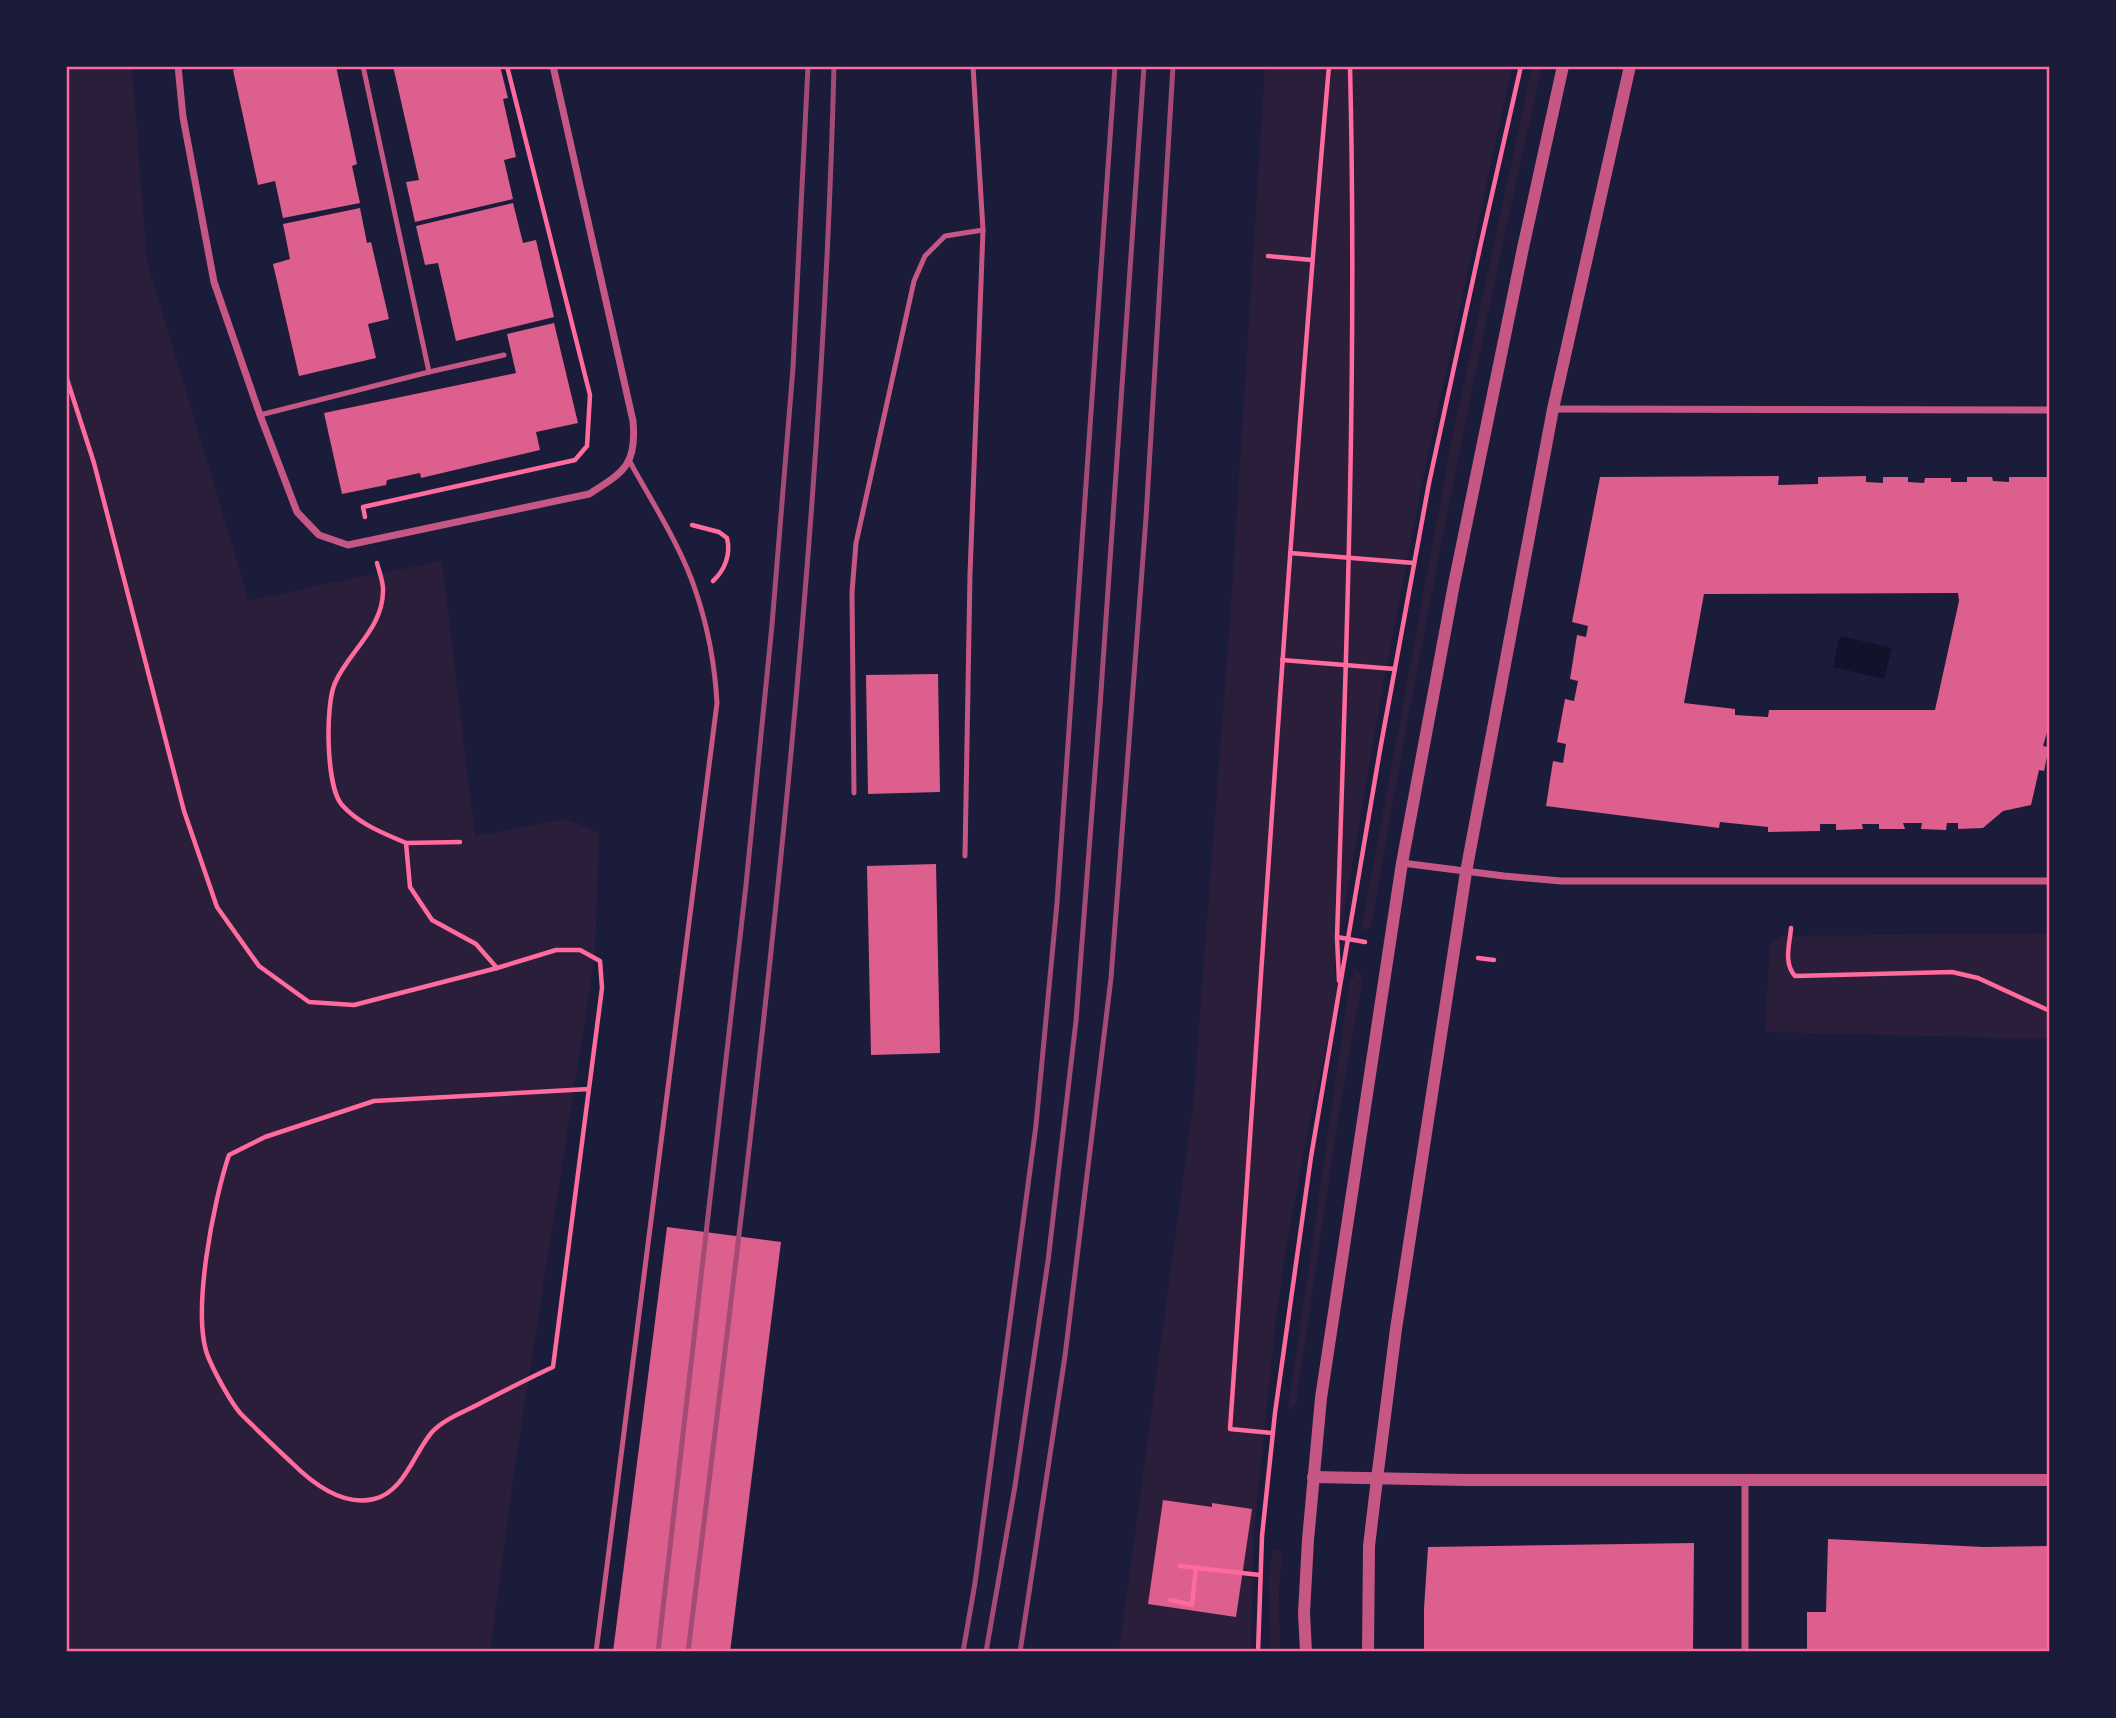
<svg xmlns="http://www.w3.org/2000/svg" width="2116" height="1718" font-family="'Asap Condensed',sans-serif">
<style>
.green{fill:#2a1e3b}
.water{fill:#12122b}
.building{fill:#dd5f8e;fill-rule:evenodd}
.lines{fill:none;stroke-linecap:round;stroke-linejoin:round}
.path{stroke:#ff6b9d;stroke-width:4.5}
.service{stroke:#c65784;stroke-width:5}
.minor{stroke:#c65784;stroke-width:7}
.tertiary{stroke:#c65784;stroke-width:12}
.rail{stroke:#a44b75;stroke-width:5}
.neatline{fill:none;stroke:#ff6b9d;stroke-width:2.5}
</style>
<rect width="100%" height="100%" fill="#1b1b3a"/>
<g class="green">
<path d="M66 67H132L147 261 249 601 311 587 442 561 475 836 566 819 599 833 595 956 516 1459 490 1651H67Z"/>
<path d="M1265 67H1512L1422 483 1384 681 1334 969 1339 992 1311 1114 1286 1248 1276 1318 1254 1530 1251 1651 1119 1652 1193 1106 1231 606Z"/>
<path d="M1532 67H1542C1477 352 1421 639 1371 927L1361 931 1452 439Z"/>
<path d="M2049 933V1039L1765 1032 1770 942 1782 936Z"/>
<path d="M1354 969 1363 977 1338 1119 1296 1404 1288 1410 1350 980 1354 978Z"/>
<path d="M1273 1550H1278L1282 1554 1279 1594 1280 1651H1270L1269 1580Z"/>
</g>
<path class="water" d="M1840 636 1892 648 1884 679 1833 667Z"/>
<g class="building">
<path d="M245 66H336L357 164 352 166 360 203 283 218 275 181 258 185 233 70Z"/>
<path d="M393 66H500L508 98 503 99 516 157 504 160 513 199 415 222 406 182 419 180Z"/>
<path d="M513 203 523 243 536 240 554 317 456 341 438 263 425 265 416 226Z"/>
<path d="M360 208 367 243 371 242 389 319 368 324 376 358 299 376 273 264 290 259 283 224Z"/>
<path d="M554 323 578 423 536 432 540 450 421 478 420 473 387 480 386 485 342 494 324 413 516 373 507 334Z"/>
<path d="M1779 476 1778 485 1818 484V477L1866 476V482L1883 483V477H1908V482L1924 483 1925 478H1951V482H1967V477H1992L1993 481 2009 482V477H2050V729H2048L2043 746 2049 747 2044 771 2039 770 2031 805 2003 811 1983 828 1958 829V823H1947L1946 830 1921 829 1922 823H1903L1905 829H1879V824H1862L1863 829 1836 830V824H1820V831L1768 832V827L1720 822 1719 828 1546 806 1553 761 1563 763 1566 744 1557 742 1565 699 1574 701 1578 681 1570 679 1577 635 1586 637 1588 626 1572 622 1600 477ZM1958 593 1959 601 1935 710H1769L1768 717 1735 715V709L1684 703 1704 594Z"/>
<path d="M938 674 940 792 868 794 866 675Z"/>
<path d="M936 864 940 1053 871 1055 867 866Z"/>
<path d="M667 1227 781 1242 730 1652H613Z"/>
<path d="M1163 1500 1212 1507V1503L1252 1509 1236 1617 1148 1604Z"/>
<path d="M1828 1539 1983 1547 2050 1546V1652H1807V1612H1826Z"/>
<path d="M1694 1543 1693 1652H1424V1609L1428 1547Z"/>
</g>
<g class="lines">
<g class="path">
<path d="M1268 256 1312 260"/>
<path d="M66 376 94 463 184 811 217 907 259 966 309 1002 354 1005 497 968 556 950H580L600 961 602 988 553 1367C527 1379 502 1392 477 1405 463 1412 443 1420 432 1432 414 1453 404 1492 374 1499 342 1507 312 1483 291 1462 274 1446 257 1430 241 1414 231 1403 215 1373 209 1359 190 1317 214 1199 229 1155L265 1137 374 1101 589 1089"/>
<path d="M365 517 363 507 575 460 587 446 590 395 507 66"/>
<path d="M692 525 719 532 727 538C731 554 725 570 713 581"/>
<path d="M1290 553 1414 563"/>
<path d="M377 563C379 571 383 581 383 589 384 628 349 651 335 683 325 705 326 787 342 805 359 824 383 833 406 843L410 887 432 920 476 944 497 968"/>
<path d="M1282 660 1395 669"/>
<path d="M406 843 460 842"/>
<path d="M1791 928C1790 943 1783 963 1795 976L1952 972 1978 978 2050 1011"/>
<path d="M1337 937 1365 942"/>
<path d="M1478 958 1494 960"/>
<path d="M1339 981 1337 937C1347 647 1357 357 1350 66"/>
<path d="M1273 1433 1230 1429C1262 975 1289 520 1329 66"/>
<path d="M1180 1566 1260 1575"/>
<path d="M1170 1600 1192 1605 1196 1568"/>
<path d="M1258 1652 1262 1536 1275 1413 1311 1157 1380 750 1429 483 1480 247 1521 66"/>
</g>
<g class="service">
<path d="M429 372 504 355"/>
<path d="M260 415 429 372 363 66"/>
<path d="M854 793 852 592 856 543 914 281 925 256 945 236 983 230"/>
<path d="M965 856 970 574 983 230 973 66"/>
<path d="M596 1652 717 703C715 666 708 628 696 592 682 548 652 502 630 462"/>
</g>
<g class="minor">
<path d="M178 66 183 117 214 282 260 415 297 512 319 535 348 545 589 494C624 472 637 465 633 421L553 66"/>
<path d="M1553 409 2050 410"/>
<path d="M1402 863 1504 876 1561 881H2050"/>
<path d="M1745 1479V1652"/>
</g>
<g class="tertiary">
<path d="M1313 1477 1466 1480H2050"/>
<path d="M1306 1652 1304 1613 1308 1540 1321 1398 1402 863 1454 584 1523 248 1563 66"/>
<path d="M1368 1652 1369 1546 1377 1479 1396 1329 1466 872 1553 409 1630 66"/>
</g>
<g class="rail">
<path d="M658 1652 746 885 772 625 793 368 808 66"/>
<path d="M688 1652C753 1125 821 597 834 66"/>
<path d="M963 1652 975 1583 1036 1125 1057 903 1115 66"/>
<path d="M986 1652 1015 1486 1048 1261 1076 1021 1100 706 1144 66"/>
<path d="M1020 1652 1065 1356 1111 978 1146 518 1173 66"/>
</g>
</g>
<rect width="2116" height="1718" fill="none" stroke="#1b1b3a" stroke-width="136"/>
<rect x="68" y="68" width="1980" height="1582" class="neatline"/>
</svg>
